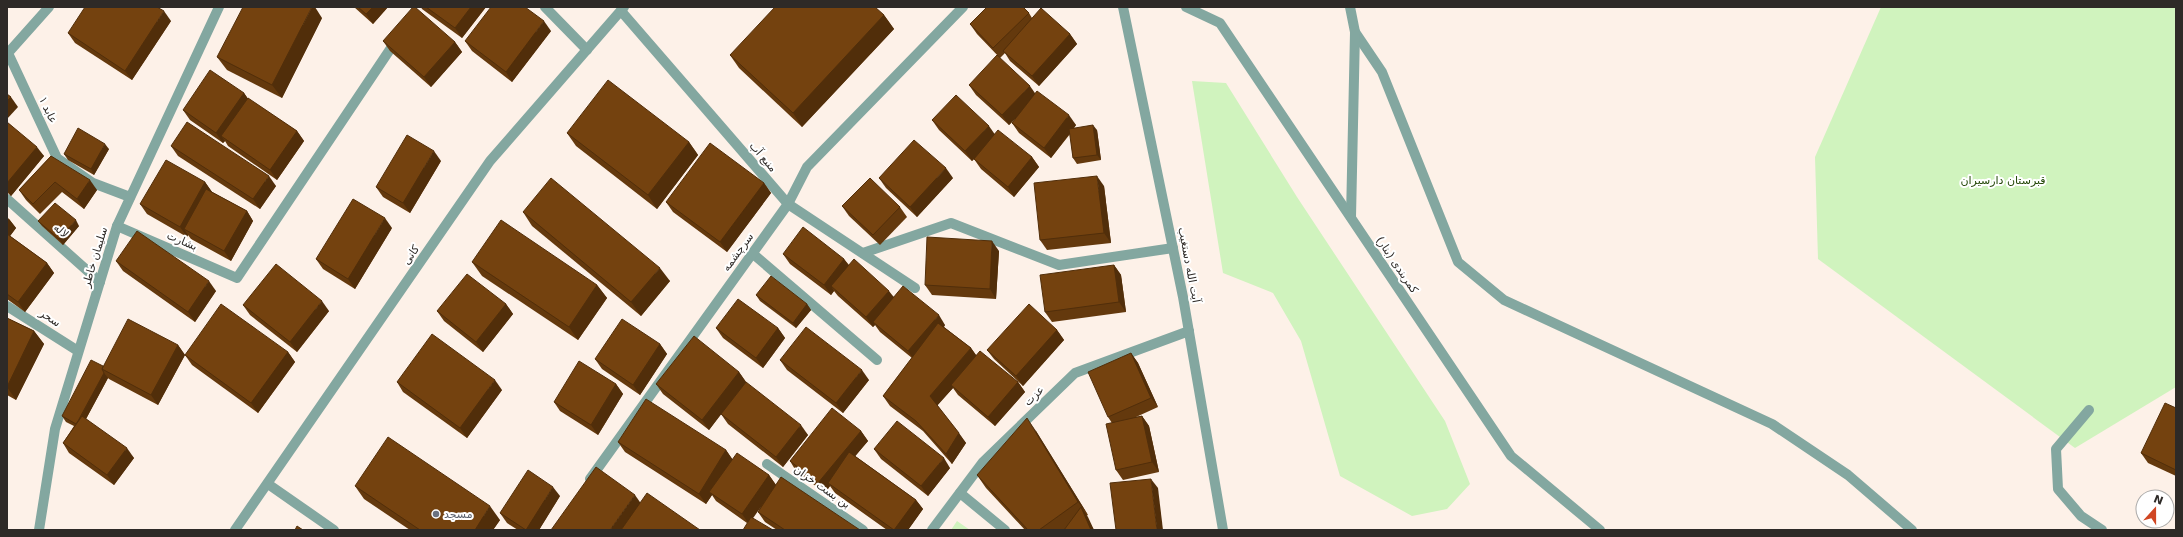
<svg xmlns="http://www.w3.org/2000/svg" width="2183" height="537" font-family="'DejaVu Sans','Noto Naskh Arabic',sans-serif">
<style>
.green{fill:#d0f3be}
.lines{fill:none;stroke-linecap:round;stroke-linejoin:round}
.service{stroke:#83a7a0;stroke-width:10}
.minor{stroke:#83a7a0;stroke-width:10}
.tertiary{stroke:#83a7a0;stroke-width:10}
.wall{fill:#64390d}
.shaded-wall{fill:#512e0a}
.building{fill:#74420f;stroke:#512e0a}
.worship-dot{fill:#6b7280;stroke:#fff;stroke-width:1.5}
.labels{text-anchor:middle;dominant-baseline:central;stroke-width:4;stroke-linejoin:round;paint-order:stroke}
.street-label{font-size:11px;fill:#2e2a27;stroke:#fff}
.park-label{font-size:11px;fill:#234707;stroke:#fff}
.worship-label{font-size:11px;fill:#5b616d;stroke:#fff;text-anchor:start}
</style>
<rect width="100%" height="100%" fill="#fdf1e8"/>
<g class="green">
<path d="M1881 7H2176V387L2075 448 1818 259 1815 157Z"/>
<path d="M1192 81 1226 83 1297 197 1445 421 1470 484 1447 509 1412 516 1340 476 1301 341 1273 293 1223 273Z"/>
<path d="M957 521 970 530H951Z"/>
</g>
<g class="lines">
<g class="service">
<path d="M1355 32 1382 72 1458 262 1504 300 1772 424 1848 475 1912 530"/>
<path d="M2089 410 2056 449 2058 489 2081 516 2102 530"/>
</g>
<g class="minor">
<path d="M49 7 8 53 57 158 93 183 130 197"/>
<path d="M545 7 587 50"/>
<path d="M1350 7 1355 32 1351 217"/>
<path d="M621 11 788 204 915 288"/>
<path d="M7 199 100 282"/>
<path d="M117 226 237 278 397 39"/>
<path d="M752 253 877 360"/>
<path d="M863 253 951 223 1059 265 1173 248"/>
<path d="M7 306 78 351"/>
<path d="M767 464 863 530"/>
<path d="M590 479 788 204 807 167 963 7"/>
<path d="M268 484 334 530"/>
<path d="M960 493 1005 530"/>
<path d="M39 530 55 429 117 226 219 7"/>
<path d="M932 530 983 462 1075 373 1189 331"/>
</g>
<g class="tertiary">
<path d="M1123 7 1183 297 1223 530"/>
<path d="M1186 7 1220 23 1511 456 1600 530"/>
<path d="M235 530 490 161 624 7"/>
</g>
</g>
<g class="wall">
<path d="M354 7H388L373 24Z"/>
<path d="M421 7H486L462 38 422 9Z"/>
<path d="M1029 13 1032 18 1070 34 1077 44 1039 86 1010 61 1005 53 1000 58 977 34 970 24Z"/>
<path d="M884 15 894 29 802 127 739 68 730 55Z"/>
<path d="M322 18 282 98 227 70 217 57Z"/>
<path d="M171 21 132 80 75 43 68 33Z"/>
<path d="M551 31 512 82 472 51 465 41Z"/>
<path d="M383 41 455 42 462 52 431 87 390 51Z"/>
<path d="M969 85 1035 94 1076 125 1074 128 1097 130 1101 160 1077 164 1073 158 1070 134 1051 158 1019 133 1012 123 1019 115 1009 125 976 95Z"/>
<path d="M244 93 248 99 297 131 304 141 277 180 228 146 225 141 223 143 190 120 183 110Z"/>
<path d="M932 120 995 134 1032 157 1039 167 1014 197 981 169 974 159 977 156 972 161 939 130Z"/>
<path d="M7 122 44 156 11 196 7 192Z"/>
<path d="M567 133 689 142 698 155 657 209 576 146Z"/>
<path d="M171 146 276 186 260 209 178 156Z"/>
<path d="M109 149 94 175 68 160 64 154Z"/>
<path d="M51 156 97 190 84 209 62 192 40 214 26 200 19 190Z"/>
<path d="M441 161 410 213 383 197 376 187Z"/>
<path d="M879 178H953L917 217 886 188Z"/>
<path d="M205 182 212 192 247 211 253 221 231 261 191 239 188 235 187 237 147 214 140 204Z"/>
<path d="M764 183 771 193 727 252 673 212 666 202Z"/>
<path d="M1104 186 1111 243 1047 250 1040 240Z"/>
<path d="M842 206 900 207 907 217 880 245 849 216Z"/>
<path d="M523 212 670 281 641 316 532 226Z"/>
<path d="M7 217 9 219 16 228 10 236 47 263 54 273 25 312 7 299Z"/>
<path d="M38 221 79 226 63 245 42 226Z"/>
<path d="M392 228 355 289 323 269 316 259Z"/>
<path d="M999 251 996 299 932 295 925 285Z"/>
<path d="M783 254 844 259 849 265 894 297 945 325 944 327 971 348 976 355 1018 382 1025 392 995 426 958 395 953 388 937 405 966 443 952 464 923 431 890 406 883 396 912 358 880 332 875 325 873 327 838 296 834 291 831 295 790 264Z"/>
<path d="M116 261 216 291 195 322 123 271Z"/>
<path d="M472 262 597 285 607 298 578 340 482 276Z"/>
<path d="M1114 265 1121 275 1126 312 1052 322 1045 312Z"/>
<path d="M756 295 807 304 811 310 796 328 760 301Z"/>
<path d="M506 304 513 314 483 352 444 321 437 311Z"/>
<path d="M243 305 329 311 297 352 250 315Z"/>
<path d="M7 318 34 331 44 344 16 400 7 395Z"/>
<path d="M716 328H778L785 338 763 368 723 338Z"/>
<path d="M1057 330 1064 340 1023 386 994 359 987 350Z"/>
<path d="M660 344 667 354 640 395 602 369 595 359Z"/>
<path d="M178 345 185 355 158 405 109 379 108 378 86 419 134 458 114 485 69 453 63 443 74 426 66 422 62 416 103 366Z"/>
<path d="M288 352 295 362 258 413 192 365 185 355Z"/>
<path d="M1131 353 1138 363 1158 407 1136 417 1142 416 1149 426 1159 472 1123 480 1116 470 1112 423 1108 417Z"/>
<path d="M780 360 869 380 843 413 787 370Z"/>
<path d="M739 372 746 382V383L808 435 783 467 728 424 721 414 709 430 663 394 656 384Z"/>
<path d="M397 382 502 390 467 438 403 392Z"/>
<path d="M616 384 623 394 598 435 560 411 554 402Z"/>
<path d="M2176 408V476L2148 463 2141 453Z"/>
<path d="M861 431 868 441 855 456 916 500 923 509 908 530H887L835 493 830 486 825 493 796 471 790 461Z"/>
<path d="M1036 431 1088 515 1086 516 1094 530H1025L986 488 977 475Z"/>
<path d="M618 442 726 450 732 459 769 475 776 485 860 530H777L765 522 758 512 761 507 747 523 716 501 712 495 706 504 625 452Z"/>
<path d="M874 449 950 468 928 496 881 459Z"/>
<path d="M355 486 500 520 493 530H410L364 499Z"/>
<path d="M560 496 539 530H518L507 523 500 513Z"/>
</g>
<g class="shaded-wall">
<path d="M312 7H315L322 18 282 98 272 85Z"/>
<path d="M373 7H388L373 24 366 14Z"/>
<path d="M471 7H486L462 38 455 28Z"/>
<path d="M164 11 171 21 132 80 125 71Z"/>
<path d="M884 15 894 29 802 127 793 113Z"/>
<path d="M544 21 551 31 512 82 506 72Z"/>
<path d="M1070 34 1077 44 1039 86 1032 76Z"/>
<path d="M455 42 462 52 431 87 424 77Z"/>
<path d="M1030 86 1037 96 1009 125 1002 115Z"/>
<path d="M244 93 251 103 221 136 225 141 223 143 216 133Z"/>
<path d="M11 97 18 107 7 119V101Z"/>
<path d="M1069 115 1076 125 1051 158 1044 148Z"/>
<path d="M1093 125 1097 130 1101 160 1097 155Z"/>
<path d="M989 126 996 136 972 161 965 151Z"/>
<path d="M297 131 304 141 277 180 270 170Z"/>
<path d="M689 142 698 155 657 209 648 195Z"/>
<path d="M105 144 109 149 94 175 91 169Z"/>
<path d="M37 147 44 156 11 196 7 190V183Z"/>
<path d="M434 151 441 161 410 213 403 203Z"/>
<path d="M1032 157 1039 167 1014 197 1008 187Z"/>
<path d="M946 168 953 178 917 217 910 207Z"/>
<path d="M269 176 276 186 260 209 253 199Z"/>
<path d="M1097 176 1104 186 1111 243 1104 233Z"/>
<path d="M90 180 97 190 84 209 77 199Z"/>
<path d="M205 182 212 192 184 229 188 235 187 237 180 227Z"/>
<path d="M764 183 771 193 727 252 720 242Z"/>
<path d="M247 211 253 221 231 261 224 251Z"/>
<path d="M385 218 392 228 355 289 348 279Z"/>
<path d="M9 219 16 228 7 240V221Z"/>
<path d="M76 220 79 226 63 245 59 239Z"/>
<path d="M992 241 999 251 996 299 990 289Z"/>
<path d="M844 259 851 269 831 286 834 291 831 295 824 285Z"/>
<path d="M47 263 54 273 25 312 18 302Z"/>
<path d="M1114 265 1121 275 1126 312 1119 302Z"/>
<path d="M660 268 670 281 641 316 631 302Z"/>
<path d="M209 281 216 291 195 322 188 312Z"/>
<path d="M597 285 607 298 578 340 569 327Z"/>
<path d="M889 291 896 300 873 322 875 325 873 327 866 317Z"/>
<path d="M322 301 329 311 297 352 290 342Z"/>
<path d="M506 304 513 314 483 352 476 342Z"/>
<path d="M807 304 811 310 796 328 793 323Z"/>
<path d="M939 315 945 325 915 361 908 351Z"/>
<path d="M778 328 785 338 763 368 756 358Z"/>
<path d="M1057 330 1064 340 1023 386 1016 376Z"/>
<path d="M34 331 44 344 16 400 7 387Z"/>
<path d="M660 344 667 354 640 395 633 385Z"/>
<path d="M178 345 185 355 158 405 151 395Z"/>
<path d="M971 348 978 358 951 385 953 388 937 406 930 396Z"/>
<path d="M288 352 295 362 258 413 251 403Z"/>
<path d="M1131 353 1138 363 1158 407 1151 398Z"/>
<path d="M862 370 869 380 843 413 836 403Z"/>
<path d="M739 372 746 382 709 430 702 420Z"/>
<path d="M104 373 108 378 80 430 77 424Z"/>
<path d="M495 380 502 390 467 438 460 428Z"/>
<path d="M1018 382 1025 392 995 426 988 417Z"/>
<path d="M616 384 623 394 598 435 591 425Z"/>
<path d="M1142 416 1149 426 1159 472 1152 462Z"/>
<path d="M1027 418 1036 431 1088 515 1078 502Z"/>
<path d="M801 425 808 435 783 467 776 457Z"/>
<path d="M861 431 868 441 831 485 828 483 830 486 825 493 818 483Z"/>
<path d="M959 433 966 443 952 464 946 454Z"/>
<path d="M127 448 134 458 114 485 107 475Z"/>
<path d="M726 450 733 460 709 492 712 495 706 504 699 494Z"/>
<path d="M944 458 950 468 928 496 921 486Z"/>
<path d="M769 475 776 485 749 524 742 514Z"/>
<path d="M1151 479 1158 488 1163 530H1157Z"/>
<path d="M553 487 560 496 539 530H526Z"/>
<path d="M635 495 642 505 624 530H610Z"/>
<path d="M916 500 923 509 908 530H894Z"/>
<path d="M490 506 500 520 493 530H475Z"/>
<path d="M1081 507 1088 517 1094 530H1091Z"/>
</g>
<g class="building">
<path d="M85 7H157L164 11 125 71 68 33Z"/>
<path d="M243 7H312L272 85 217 57Z"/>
<path d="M358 7H373L366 14Z"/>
<path d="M413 7H415L455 42 424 77 383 41Z"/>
<path d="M426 7H471L455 28Z"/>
<path d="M491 7H525L544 21 506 72 465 41Z"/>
<path d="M775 7H875L884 15 793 113 730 55Z"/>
<path d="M987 7H1023L1029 13 993 48 970 24Z"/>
<path d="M1041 8 1070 34 1032 76 1003 51Z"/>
<path d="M997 55 1030 86 1002 115 969 85Z"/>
<path d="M210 70 244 93 216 133 183 110Z"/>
<path d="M608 80 689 142 648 195 567 133Z"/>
<path d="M1037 91 1069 115 1044 148 1012 123Z"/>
<path d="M7 94 11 97 7 101Z"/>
<path d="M956 95 989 126 965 151 932 120Z"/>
<path d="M248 98 297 131 270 170 221 136Z"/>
<path d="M7 122 37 147 7 183Z"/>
<path d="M187 122 269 176 253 199 171 146Z"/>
<path d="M1093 125 1097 155 1073 158 1069 129Z"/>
<path d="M78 128 105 144 91 169 64 154Z"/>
<path d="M998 130 1032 157 1008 187 974 159Z"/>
<path d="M407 135 434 151 403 203 376 187Z"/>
<path d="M914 140 946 168 910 207 879 178Z"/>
<path d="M710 143 764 183 720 242 666 202Z"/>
<path d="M51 156 90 180 77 199 55 182 33 204 19 190Z"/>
<path d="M166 160 205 182 180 227 140 204Z"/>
<path d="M1097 176 1104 233 1040 240 1034 183Z"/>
<path d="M551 178 660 268 631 302 523 212Z"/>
<path d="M870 178 900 207 873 235 842 206Z"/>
<path d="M206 189 247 211 224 251 184 229Z"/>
<path d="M353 199 385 218 348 279 316 259Z"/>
<path d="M55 203 76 220 59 239 38 221Z"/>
<path d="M501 220 597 285 569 327 472 262Z"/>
<path d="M803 227 844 259 824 285 783 254Z"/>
<path d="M137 231 209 281 188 312 116 261Z"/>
<path d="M7 234 47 263 18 302 7 294Z"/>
<path d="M927 237 992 241 990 289 925 285Z"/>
<path d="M854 259 889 291 866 317 831 286Z"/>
<path d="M276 264 322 301 290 342 243 305Z"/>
<path d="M1114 265 1119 302 1045 312 1040 275Z"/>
<path d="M467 274 506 304 476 342 437 311Z"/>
<path d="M771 276 807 304 793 323 756 295Z"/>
<path d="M903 286 939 315 908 351 873 322Z"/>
<path d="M738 299 778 328 756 358 716 328Z"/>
<path d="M221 304 288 352 251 403 185 355Z"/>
<path d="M1029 304 1057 330 1016 376 987 350Z"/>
<path d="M7 318 34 331 7 387Z"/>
<path d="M128 319 178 345 151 395 102 369Z"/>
<path d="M622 319 660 344 633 385 595 359Z"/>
<path d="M938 323 971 348 930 396 959 433 946 454 916 421 883 396Z"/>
<path d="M806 327 862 370 836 403 780 360Z"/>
<path d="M432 334 495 380 460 428 397 382Z"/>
<path d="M694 336 739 372 702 420 656 384Z"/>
<path d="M980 351 1018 382 988 417 951 385Z"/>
<path d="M1131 353 1151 398 1108 417 1088 372Z"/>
<path d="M91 360 103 366 102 369 104 373 78 421 76 424 62 416Z"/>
<path d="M579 361 616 384 591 425 554 402Z"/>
<path d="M746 382 801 425 776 457 721 414Z"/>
<path d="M646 399 726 450 699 494 618 442Z"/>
<path d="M2165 403 2176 408V470L2141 453Z"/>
<path d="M832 408 861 431 818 483 790 461Z"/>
<path d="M82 416 127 448 107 475 63 443Z"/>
<path d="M1142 416 1152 462 1116 470 1106 424Z"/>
<path d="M1027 418 1078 502 1039 530H1028L977 475Z"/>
<path d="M897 421 944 458 921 486 874 449Z"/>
<path d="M388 437 490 506 475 530H420L355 486Z"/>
<path d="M849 452 916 500 894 530 828 483Z"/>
<path d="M737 453 769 475 742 514 709 492Z"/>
<path d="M596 467 635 495 610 530H551Z"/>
<path d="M528 470 553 487 526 530 500 513Z"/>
<path d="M781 477 860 530H785L758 512Z"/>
<path d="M1151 479 1157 530H1116L1110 483Z"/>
<path d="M647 493 700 530H621Z"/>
<path d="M1081 507 1091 530H1064Z"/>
<path d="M751 517 773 530H743Z"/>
<path d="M297 526 303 530H295Z"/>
</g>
<circle class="worship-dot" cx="436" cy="514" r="4"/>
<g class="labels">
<g class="street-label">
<text transform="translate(48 110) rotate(65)">عابد ۱</text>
<text transform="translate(763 157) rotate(49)">منبع آب</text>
<text transform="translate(61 231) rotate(42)">لاله</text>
<text transform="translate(182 241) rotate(23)">بشارت</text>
<text transform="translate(738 252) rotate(-54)">سرچشمه</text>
<text transform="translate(411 255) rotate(-55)">کانی</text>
<text transform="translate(95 257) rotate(-73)">سلیمان خاطر</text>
<text transform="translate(1189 265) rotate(79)">آیت الله دستغیب</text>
<text transform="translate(1397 265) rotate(56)">کمربندی (بنار)</text>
<text transform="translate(50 318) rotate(34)">سحر</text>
<text transform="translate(1034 396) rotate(-44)">عزت</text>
<text transform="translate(822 487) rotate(35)">بن بست خزان</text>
</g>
<g class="park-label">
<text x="2003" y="180">قبرستان دارسیران</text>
</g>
<g class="worship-label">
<text x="444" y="514">مسجد</text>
</g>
</g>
<rect width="2183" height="537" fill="none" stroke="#2e2a27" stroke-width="16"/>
<g transform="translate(2155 509) rotate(21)"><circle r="19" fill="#ffffff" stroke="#abaaa9"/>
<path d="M0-3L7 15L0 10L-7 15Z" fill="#d04623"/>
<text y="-6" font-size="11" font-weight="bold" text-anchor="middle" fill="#2e2a27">N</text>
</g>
</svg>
